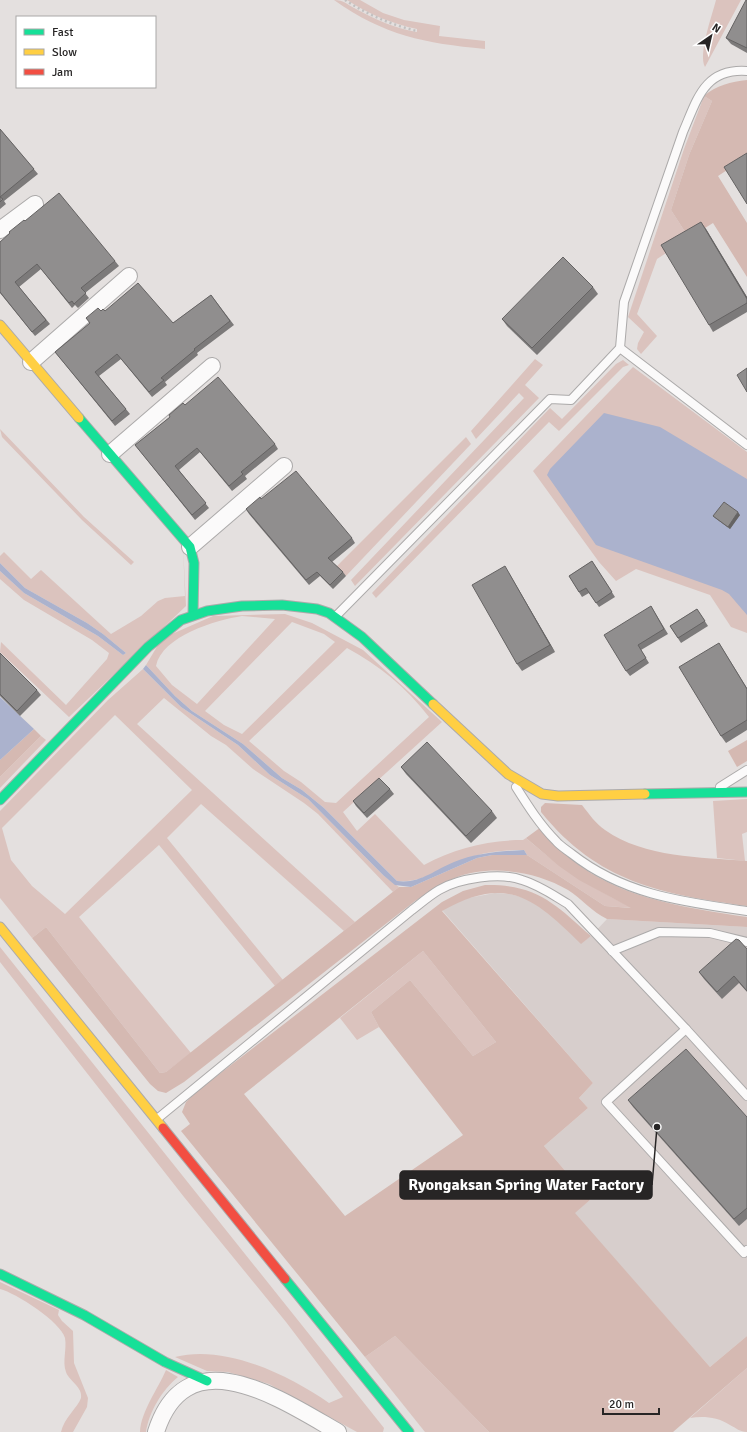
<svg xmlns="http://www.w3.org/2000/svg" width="747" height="1432" font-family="Signika,sans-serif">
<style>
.built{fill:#d7cecc}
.green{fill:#dbc3be;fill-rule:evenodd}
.forest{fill:#d5b9b2;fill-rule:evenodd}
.water{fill:#abb2cd}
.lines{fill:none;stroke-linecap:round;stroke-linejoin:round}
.lane-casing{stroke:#acaaaa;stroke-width:10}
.street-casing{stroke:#acaaaa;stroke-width:18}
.fast-casing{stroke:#acaaaa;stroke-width:11}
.slow-casing{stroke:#acaaaa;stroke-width:11}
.jam-casing{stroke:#acaaaa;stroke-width:11}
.path{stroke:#c2c0c0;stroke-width:2.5;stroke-dasharray:2 3;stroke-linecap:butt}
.lane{stroke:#fbfafa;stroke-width:8}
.street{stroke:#fbfafa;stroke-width:16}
.fast{stroke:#16e098;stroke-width:9}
.slow{stroke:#ffcf43;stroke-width:9}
.jam{stroke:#f24e42;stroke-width:9}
.wall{fill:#7c7a7a}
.shaded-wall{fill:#656363}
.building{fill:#908e8e;stroke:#656363}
.leader{fill:none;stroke:#272525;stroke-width:1.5}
.callout-dot{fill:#272525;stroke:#fff;stroke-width:1.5}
.callout{fill:#272525;stroke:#272525;stroke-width:1.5}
.callout-label{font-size:16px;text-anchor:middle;font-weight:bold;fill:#fff}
</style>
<rect width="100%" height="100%" fill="#e4e0df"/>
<path class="built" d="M495 893 510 894 525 898 537 905 550 913 581 943 591 936 607 919 747 927V1336L710 1367 574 1213 590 1200 544 1146 588 1108 579 1098 593 1083 442 910 463 899Z"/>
<g class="green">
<path d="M334 0C344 0 348 5 356 9 375 19 396 29 417 32V29C393 24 368 14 347 0H360L383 13 404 20 440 26 439 36 485 41V49C424 43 385 36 334 0Z"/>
<path d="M716 0H741L705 67C698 54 712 16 716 0Z"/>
<path d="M704 96 712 101 689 155 671 210 689 238 657 259 637 314 657 336 641 354 637 349 638 343 644 332 628 317 684 149Z"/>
<path d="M535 359 543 365 525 385 539 398 355 586 351 580 524 398 519 393 476 439 471 431Z"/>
<path d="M623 360 629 365 623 367 559 431 549 422 376 598 372 593 550 408 562 419 616 364Z"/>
<path d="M633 367 747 452V633L731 627 710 595 636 569 616 581 599 562 533 471Z"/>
<path d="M0 429 84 517 134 562 131 565 82 520 2 437Z"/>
<path d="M466 437 471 444 346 576 336 567Z"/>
<path d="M183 545 186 606 69 717 0 652 1 642 66 705 107 659 109 653 92 640 24 600 0 579V571L24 593 98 636 123 655 126 653 103 634 87 623 25 588 0 563V556L4 552 31 579 41 570 111 634 141 616 158 601 165 598 185 596Z"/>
<path d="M285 614 312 623 363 650 442 722 343 812 357 831 375 814 424 865C455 848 488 840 523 840L526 838C560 868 592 888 633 908L605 906 527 855 524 850C508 850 491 851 475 856 448 863 425 884 397 881L324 808 302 790 282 778 243 744 192 711 175 696 146 665 158 645 172 634 213 616ZM242 616 275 619 197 704 172 685 156 666C162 636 216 620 242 616ZM292 622 324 634 335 642 242 734 224 725 205 711ZM347 648C379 665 407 688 429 717L336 803 325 802 301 782 284 771 249 741Z"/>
<path d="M143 669 181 707 238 745 270 775 308 799 383 875 399 887 393 892 318 814 304 803 253 769 226 745 211 736 164 698 137 724 355 922 344 931 201 804 167 838 283 980 275 986 159 845 79 917 191 1053 166 1072 160 1073 46 927 32 938 0 898V811L108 700ZM115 715 192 790 65 914 32 886 11 860 2 828Z"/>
<path d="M41 736 46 740 0 788V777Z"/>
<path d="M747 799V832L742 834 745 861 717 858 713 801Z"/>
<path d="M0 947 384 1428 383 1432H357L269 1384 228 1372 207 1371 175 1357C225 1344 289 1375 329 1403L343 1397 286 1322 184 1197 0 962Z"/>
<path d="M423 951 496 1042 473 1056 410 980 371 1012 379 1027 357 1040 340 1018Z"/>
<path d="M0 1282 59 1310 58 1315 62 1321 73 1331 74 1363 88 1398 87 1407 73 1432H61C64 1418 78 1407 81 1398 83 1387 69 1381 66 1372 62 1362 67 1349 65 1338 61 1322 16 1293 0 1289Z"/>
<path d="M395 1336 489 1432H425L365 1357Z"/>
<path d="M747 1368V1432C740 1432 736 1428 730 1425 717 1417 704 1416 690 1418Z"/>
<path d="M166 1370 178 1377C162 1390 149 1412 146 1432H140C141 1411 158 1389 166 1370Z"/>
</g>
<g class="forest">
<path d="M747 80V157L718 176 747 223V277L713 223 689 238 671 210 689 155 712 101 704 96C716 85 731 82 747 80Z"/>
<path d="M34 729 41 736 0 777V760Z"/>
<path d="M747 740V761L737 767 728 751Z"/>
<path d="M545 803 582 805C589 814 596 824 605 830 645 858 700 857 747 861V906C662 894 598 883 541 812V807Z"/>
<path d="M541 827C547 834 554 843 561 850 611 898 682 907 747 917V927L607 919C592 912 582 899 568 890 536 871 490 864 455 878 441 883 428 893 415 901L184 1082 166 1093 158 1091 150 1084 32 938 46 927 160 1073 166 1072 399 887H411L477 858 492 855H527L605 906 631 908 579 880 559 866 526 838Z"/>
<path d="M485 885C537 884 555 904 591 936L581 944C534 898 507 874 442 911L593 1083 579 1098 588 1108 544 1146 590 1200 575 1213 710 1367 747 1336V1368L673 1432H489L395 1336 365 1357 181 1131 190 1124 182 1112 186 1102 196 1092 442 902 463 891ZM423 951 496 1042 473 1056 410 980 371 1012 379 1027 463 1135 345 1216 244 1094Z"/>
</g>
<g class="water">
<path d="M604 413 660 427 747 479V615L729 594 722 590 596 545 547 475 550 469Z"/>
<path d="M0 563 25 588 87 623 103 634 126 653 123 655 98 636 24 593 0 571Z"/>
<path d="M146 665 175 696 192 711 243 744 282 778 302 790 324 808 397 881C420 884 434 870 454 862 476 853 501 851 524 850L527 855H492L477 858 411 887 395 885 383 875 308 799 270 775 238 745 181 707 143 669Z"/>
<path d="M0 697 34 729 0 760Z"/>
</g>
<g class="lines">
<defs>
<g id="lane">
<path d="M620 348 747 445"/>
<path d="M336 616 550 399 571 400 620 348 624 302 683 132C697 100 704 68 747 71"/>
<path d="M516 787C528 806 540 825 556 841 560 846 567 850 572 854 624 895 684 902 747 911"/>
<path d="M720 787 747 770"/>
<path d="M612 951 659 932 710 933 747 942"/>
<path d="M747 1096 686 1029 606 1102 744 1253 747 1250"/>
<path d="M157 1119 412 910C421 903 429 896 439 890 459 878 500 872 522 880 539 885 553 895 568 904L686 1029"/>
</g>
<g id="street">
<path d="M0 230 35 204"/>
<path d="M31 362 129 276"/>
<path d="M110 454 212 366"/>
<path d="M190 547 284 466"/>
<path d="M156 1432C187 1335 282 1400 338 1432"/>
</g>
<g id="fast">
<path d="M79 418 190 547 194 563 193 614"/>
<path d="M645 794 747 792"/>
<path d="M0 800 148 647 181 620 207 611 242 606 282 605 317 609 329 613 362 637 433 704"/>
<path d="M0 1274 84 1315 165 1362 207 1381"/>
<path d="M285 1279 409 1432"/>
</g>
<g id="slow">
<path d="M0 325 79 418"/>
<path d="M433 704 508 774 542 794 558 796 645 794"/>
<path d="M0 927 163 1128"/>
</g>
<path id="jam" d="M163 1128 285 1279"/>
</defs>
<use href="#lane" class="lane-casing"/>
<use href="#street" class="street-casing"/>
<use href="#fast" class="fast-casing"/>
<use href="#slow" class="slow-casing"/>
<use href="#jam" class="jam-casing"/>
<path class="path" d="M345 0C366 14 392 25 417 31"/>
<use href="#lane" class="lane"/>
<use href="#street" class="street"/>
<use href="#fast" class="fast"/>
<use href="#slow" class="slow"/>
<use href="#jam" class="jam"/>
</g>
<g class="wall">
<path d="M747 0V53L731 44 726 38Z"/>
<path d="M0 129 38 174 4 201 6 204 0 209Z"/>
<path d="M706 229 747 297V312L713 332 709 325Z"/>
<path d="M0 242 115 261 119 266 85 293 89 298 78 308 75 305 72 308 41 269 19 287 50 324 35 336 0 293Z"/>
<path d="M593 287 598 294 537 355 507 326 502 319Z"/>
<path d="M211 295 234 325 197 353 198 355 165 382 167 385 152 397 121 359 99 376 130 414 115 426 55 352 90 323 86 318 101 311H105L173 323Z"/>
<path d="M185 405 275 444 278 449 245 476 247 479 232 491 200 452 179 470 209 508 195 520 135 445Z"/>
<path d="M261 499 352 538 355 543 332 562 343 572 346 576 333 589 320 576 309 585 249 514 246 509Z"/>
<path d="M740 515 730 529 715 518 713 516Z"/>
<path d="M592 561 615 597 599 607 589 593 582 597 569 576Z"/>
<path d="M509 573 555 652 522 671 517 664Z"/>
<path d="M651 606 668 634 641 650 649 663 630 676 626 671Z"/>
<path d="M697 609 708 626 681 643 670 626Z"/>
<path d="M719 643 747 688V730L726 743 721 736Z"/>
<path d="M0 653 37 690 41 695 20 716 0 696Z"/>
<path d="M401 767 492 811 497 818 471 843 406 774Z"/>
<path d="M390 789 394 794 367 818 356 806 353 801Z"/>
<path d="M747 949V992L739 983 722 999 704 979 699 972Z"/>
<path d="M628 1100 747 1117V1219L739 1226 633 1107Z"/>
</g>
<g class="shaded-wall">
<path d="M701 222 706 229 747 297V299Z"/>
<path d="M738 512 740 515 730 529 728 527Z"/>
<path d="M505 566 509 573 555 652 550 645Z"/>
</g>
<g class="building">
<path d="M746 0H747V48L726 38Z"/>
<path d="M0 129 34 169 0 197 3 199 0 202Z"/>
<path d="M747 153V204L724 167Z"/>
<path d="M59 193 115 261 81 288 86 293 74 304 72 301 69 303 37 264 15 282 46 320 32 332 0 292V242L10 233 9 232 24 220 25 221Z"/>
<path d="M701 222 747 299V303L709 325 661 245Z"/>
<path d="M563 257 593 287 532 348 502 319Z"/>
<path d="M138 283 173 323 211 295 230 321 194 349 195 350 161 378 164 380 149 392 117 354 95 372 126 409 112 421 55 352 90 323 86 318 98 308 101 311 103 309 105 311Z"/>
<path d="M747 368V392L737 375Z"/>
<path d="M218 377 275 444 241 472 243 474 229 486 197 448 175 466 206 503 192 515 135 445 170 417 169 415 183 403 185 405Z"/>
<path d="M296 471 352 538 328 558 343 572 330 585 317 572 306 580 246 509 260 497 261 499Z"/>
<path d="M724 502 738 512 728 527 713 516Z"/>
<path d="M592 561 612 592 596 603 586 588 579 592 569 576Z"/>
<path d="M505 566 550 645 517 664 472 585Z"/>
<path d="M651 606 664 629 638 645 646 658 626 671 604 635Z"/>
<path d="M697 609 705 621 678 638 670 626Z"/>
<path d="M719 643 747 689V720L721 736 679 667Z"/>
<path d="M0 653 37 690 17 711 0 694Z"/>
<path d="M427 742 492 811 466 836 401 767Z"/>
<path d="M379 778 390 789 364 813 353 801Z"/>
<path d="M736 939 739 940 747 949V991L734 976 717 992 699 972Z"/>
<path d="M686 1049 747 1117V1208L734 1219 628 1100Z"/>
</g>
<path class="leader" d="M657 1127L652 1185"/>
<circle class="callout-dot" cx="657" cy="1127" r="4"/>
<rect class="callout" x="400" y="1171" width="252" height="28" rx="4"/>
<g class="callout-label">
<text x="526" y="1190">Ryongaksan Spring Water Factory</text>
</g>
<rect x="16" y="16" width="140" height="72" fill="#ffffff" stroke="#a9a8a8"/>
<rect x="24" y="29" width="20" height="6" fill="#16e098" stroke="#a9a8a8"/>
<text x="52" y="36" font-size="12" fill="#272525">Fast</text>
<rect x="24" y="49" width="20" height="6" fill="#ffcf43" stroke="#a9a8a8"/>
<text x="52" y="56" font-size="12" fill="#272525">Slow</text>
<rect x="24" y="69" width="20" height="6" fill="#f24e42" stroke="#a9a8a8"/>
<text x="52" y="76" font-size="12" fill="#272525">Jam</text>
<g transform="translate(711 36) rotate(34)" stroke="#ffffff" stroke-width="3" paint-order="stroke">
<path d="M0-3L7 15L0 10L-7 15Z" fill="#272525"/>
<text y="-6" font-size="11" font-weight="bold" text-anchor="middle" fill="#272525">N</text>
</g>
<path d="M603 1408v6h56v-6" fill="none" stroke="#272525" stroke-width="2"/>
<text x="609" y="1408" font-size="12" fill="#272525" stroke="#ffffff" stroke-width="3" paint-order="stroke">20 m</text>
</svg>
